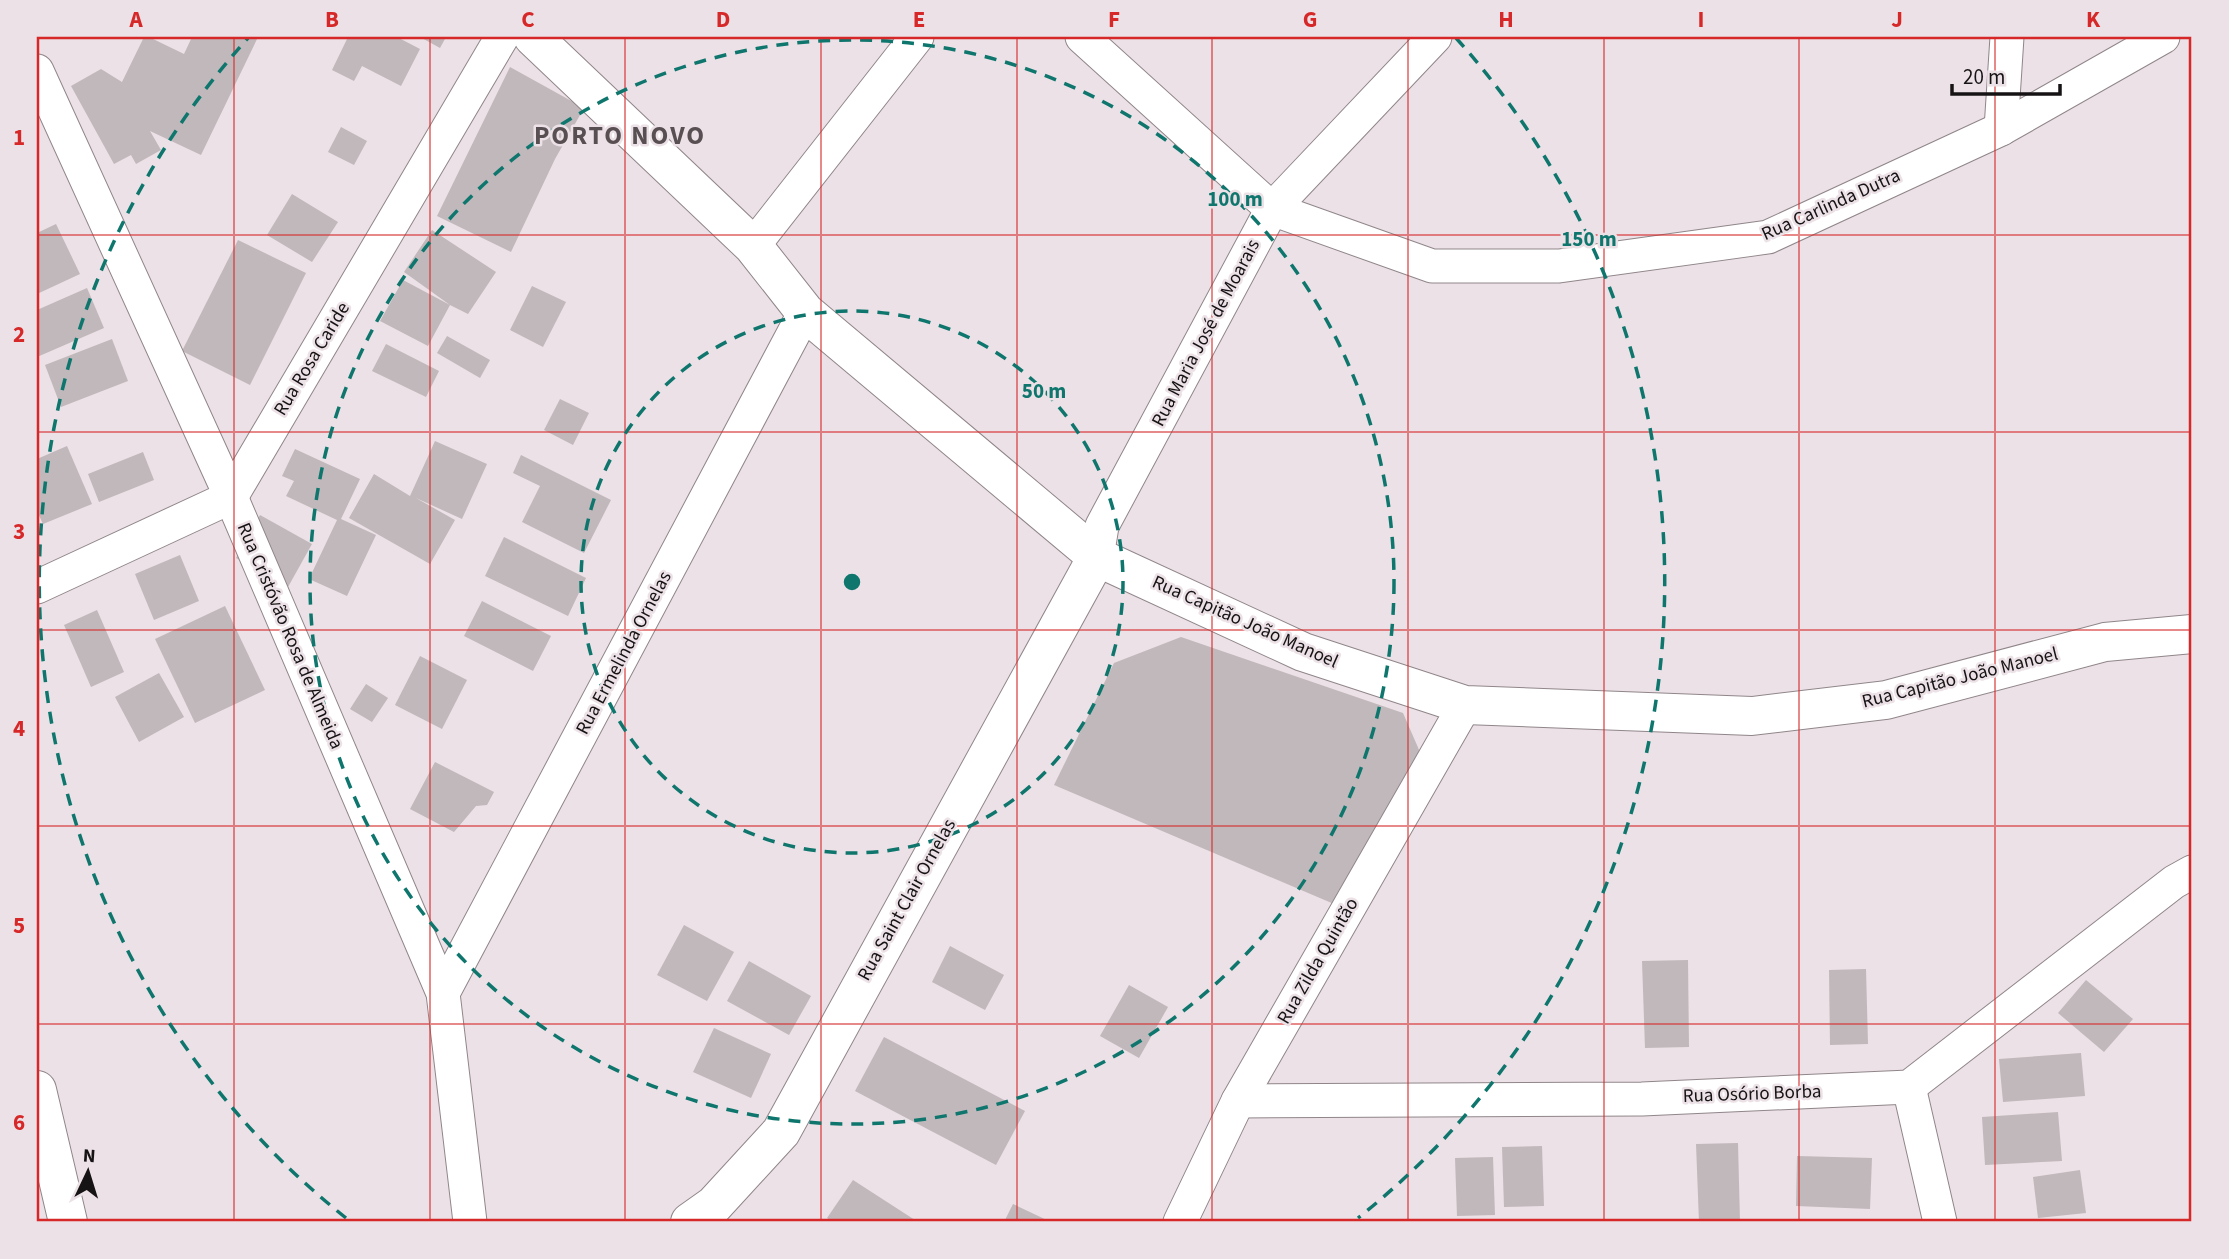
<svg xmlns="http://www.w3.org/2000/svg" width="2229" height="1259" font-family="'Source Sans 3',sans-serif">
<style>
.building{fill:#c1b8bb}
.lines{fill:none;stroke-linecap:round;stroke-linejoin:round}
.minor-casing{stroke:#90868a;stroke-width:35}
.tertiary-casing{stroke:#90868a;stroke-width:40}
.secondary-casing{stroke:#90868a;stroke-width:40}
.minor{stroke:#fff;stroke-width:33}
.tertiary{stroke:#fff;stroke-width:38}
.secondary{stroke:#fff;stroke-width:38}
.grid{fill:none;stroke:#d62828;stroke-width:2;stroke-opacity:0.55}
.ring{fill:none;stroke:#0f766e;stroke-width:3.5;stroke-dasharray:12 9}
.labels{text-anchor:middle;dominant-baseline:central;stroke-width:5;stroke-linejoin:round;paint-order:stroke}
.street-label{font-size:19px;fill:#161314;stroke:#ece1e6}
.district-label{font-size:26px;font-weight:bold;letter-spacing:2px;fill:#584f53;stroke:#ece1e6}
.centre{fill:#0f766e;stroke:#ece1e6;stroke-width:3.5}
.ring-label{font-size:21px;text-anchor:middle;font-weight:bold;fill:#0f766e;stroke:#ece1e6;stroke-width:5;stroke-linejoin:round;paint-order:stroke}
.neatline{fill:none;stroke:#d62828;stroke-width:2.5}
.grid-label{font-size:23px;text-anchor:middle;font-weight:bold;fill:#d62828}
</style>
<rect width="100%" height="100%" fill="#ece1e6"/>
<g class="building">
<path d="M144 37H149L184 54 192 37H258L201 155 150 131 161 150 136 164 131 155 114 164 71 86 101 69 122 82Z"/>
<path d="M348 37H397L420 49 401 86 362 66 354 81 332 70Z"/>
<path d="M420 37H446L440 48Z"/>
<path d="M510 67 584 108 555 159 511 252 437 216Z"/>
<path d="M341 127 367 141 354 165 328 152Z"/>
<path d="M292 194 338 222 312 262 267 235Z"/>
<path d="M56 224 80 274 37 294V233Z"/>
<path d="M432 230 496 272 468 314 450 305 428 346 380 321 403 280 450 305 404 272Z"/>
<path d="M238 240 306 273 250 385 182 351Z"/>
<path d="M532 286 566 302 543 347 510 330Z"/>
<path d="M87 288 104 328 37 357V310Z"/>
<path d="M447 336 490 360 480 378 437 353Z"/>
<path d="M112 339 128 381 61 407 45 365Z"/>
<path d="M386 344 439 371 426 397 372 371Z"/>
<path d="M560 399 589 413 573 445 544 430Z"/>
<path d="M435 441 487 464 462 519 416 498 455 520 430 564 349 518 374 474 410 496Z"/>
<path d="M67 446 92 504 43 524 37 511V459Z"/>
<path d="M295 449 360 479 341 519 376 535 347 596 309 579 337 520 286 496 294 481 282 476Z"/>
<path d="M143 452 154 480 99 502 88 474Z"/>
<path d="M521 455 611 500 584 553 522 522 540 486 513 473Z"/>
<path d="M260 515 312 544 288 587 236 558Z"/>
<path d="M504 537 586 578 568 616 485 576Z"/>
<path d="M180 555 199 601 154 620 135 574Z"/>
<path d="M482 601 551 636 533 671 464 636Z"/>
<path d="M225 606 265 690 195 723 155 639Z"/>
<path d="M97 610 124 672 91 687 64 625Z"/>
<path d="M1181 637 1403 713 1423 759 1341 907 1054 785 1114 663Z"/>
<path d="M420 656 467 680 442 729 395 705Z"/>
<path d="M159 673 184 717 139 742 115 697Z"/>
<path d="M366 684 388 698 372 722 350 709Z"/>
<path d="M435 762 494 792 487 805 476 806 454 832 410 809Z"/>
<path d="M684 925 734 952 707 1001 657 975Z"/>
<path d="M950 946 1004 975 985 1010 932 982Z"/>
<path d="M1688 960 1689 1047 1645 1048 1642 961Z"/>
<path d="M749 961 811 996 789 1035 727 1001Z"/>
<path d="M1866 969 1868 1044 1830 1045 1829 970Z"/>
<path d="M2086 980 2133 1019 2104 1052 2058 1013Z"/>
<path d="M1129 985 1168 1007 1139 1058 1100 1036Z"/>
<path d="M714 1028 771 1054 751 1098 693 1072Z"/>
<path d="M884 1037 1025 1111 996 1165 855 1091Z"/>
<path d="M2081 1053 2085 1096 2003 1102 1999 1059Z"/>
<path d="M2058 1112 2062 1161 1985 1165 1982 1117Z"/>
<path d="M1738 1143 1740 1222H1699L1696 1144Z"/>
<path d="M1542 1146 1544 1206 1504 1207 1502 1147Z"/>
<path d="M1797 1156 1872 1158 1870 1209 1796 1206Z"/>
<path d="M1493 1157 1495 1215 1457 1216 1455 1158Z"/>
<path d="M2080 1170 2086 1213 2038 1218 2033 1177Z"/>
<path d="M853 1180 918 1222H833L827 1218Z"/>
<path d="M1013 1204 1051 1222H1004Z"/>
</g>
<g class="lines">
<defs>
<g id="minor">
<path d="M1082 37 1272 209 1432 266H1559L1768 237 2001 129 2163 37"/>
<path d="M37 71 231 497 443 993 470 1222"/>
<path d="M2001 129 2007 37"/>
<path d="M753 246 917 37"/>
<path d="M1097 557 1102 526 1272 209 1435 37"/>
<path d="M37 587 231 497 502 37"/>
<path d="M443 993 805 312"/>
<path d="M1909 1087 1940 1222"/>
<path d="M1238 1101 1642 1099 1909 1087 2174 882 2192 872"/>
<path d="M1180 1222 1238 1101 1465 705"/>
</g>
<g id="tertiary">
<path d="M37 1090 68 1222"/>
<path d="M690 1222 714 1205 781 1132 1097 557"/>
</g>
<path id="secondary" d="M533 37 753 246 805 312 1097 557 1303 652 1465 705 1752 716 1886 700 2105 642 2192 634"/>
</defs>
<use href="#minor" class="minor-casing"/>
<use href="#tertiary" class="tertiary-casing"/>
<use href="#secondary" class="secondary-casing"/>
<use href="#minor" class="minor"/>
<use href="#tertiary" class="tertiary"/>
<use href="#secondary" class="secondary"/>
</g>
<path class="grid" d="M234 37V1222M430 37V1222M625 37V1222M821 37V1222M1017 37V1222M1212 37V1222M1408 37V1222M1604 37V1222M1799 37V1222M1995 37V1222M37 235H2192M37 432H2192M37 630H2192M37 826H2192M37 1024H2192"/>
<g class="ring">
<circle cx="852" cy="582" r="271"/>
<circle cx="852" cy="582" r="542"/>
<path d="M346 1218A813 813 0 0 1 248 38M1456 38A813 813 0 0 1 1358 1218"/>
</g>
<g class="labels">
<g class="street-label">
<text transform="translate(1831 205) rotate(-24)">Rua Carlinda Dutra</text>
<text transform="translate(1206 333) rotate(-62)">Rua Maria José de Moarais</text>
<text transform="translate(312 359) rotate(-59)">Rua Rosa Caride</text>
<text transform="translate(1245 622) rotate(24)">Rua Capitão João Manoel</text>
<text transform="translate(290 636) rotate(67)">Rua Cristóvão Rosa de Almeida</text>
<text transform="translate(624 653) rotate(-62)">Rua Ermelinda Ornelas</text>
<text transform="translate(1960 678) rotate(-14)">Rua Capitão João Manoel</text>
<text transform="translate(907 900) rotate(-61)">Rua Saint Clair Ornelas</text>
<text transform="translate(1318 961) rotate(-60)">Rua Zilda Quintão</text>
<text transform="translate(1752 1094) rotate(-2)">Rua Osório Borba</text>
</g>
<g class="district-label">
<text x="620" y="135">PORTO NOVO</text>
</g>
</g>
<circle cx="852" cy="582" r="10" class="centre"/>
<g class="ring-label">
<text x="1235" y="206">100 m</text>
<text x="1589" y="246">150 m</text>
<text x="1044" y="398">50 m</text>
</g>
<rect width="2229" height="1259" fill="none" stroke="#ece1e6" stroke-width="77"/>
<g transform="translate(88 1172) rotate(4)" stroke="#ece1e6" stroke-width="5" paint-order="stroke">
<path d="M0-5L12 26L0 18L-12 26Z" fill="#161314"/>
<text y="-10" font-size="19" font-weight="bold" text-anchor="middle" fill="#161314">N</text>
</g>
<path d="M1952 84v10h108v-10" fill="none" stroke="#161314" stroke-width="3.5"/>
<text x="1963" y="84" font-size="21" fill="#161314" stroke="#ece1e6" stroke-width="5" paint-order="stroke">20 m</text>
<rect x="38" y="38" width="2152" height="1182" class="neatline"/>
<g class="grid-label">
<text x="136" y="27">A</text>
<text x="332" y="27">B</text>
<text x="528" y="27">C</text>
<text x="723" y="27">D</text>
<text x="919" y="27">E</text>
<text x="1114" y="27">F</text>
<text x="1310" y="27">G</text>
<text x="1506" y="27">H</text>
<text x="1701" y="27">I</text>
<text x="1897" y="27">J</text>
<text x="2093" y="27">K</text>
<text x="19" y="145">1</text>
<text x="19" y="342">2</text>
<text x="19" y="539">3</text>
<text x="19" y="736">4</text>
<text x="19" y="933">5</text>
<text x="19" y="1130">6</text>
</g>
</svg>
